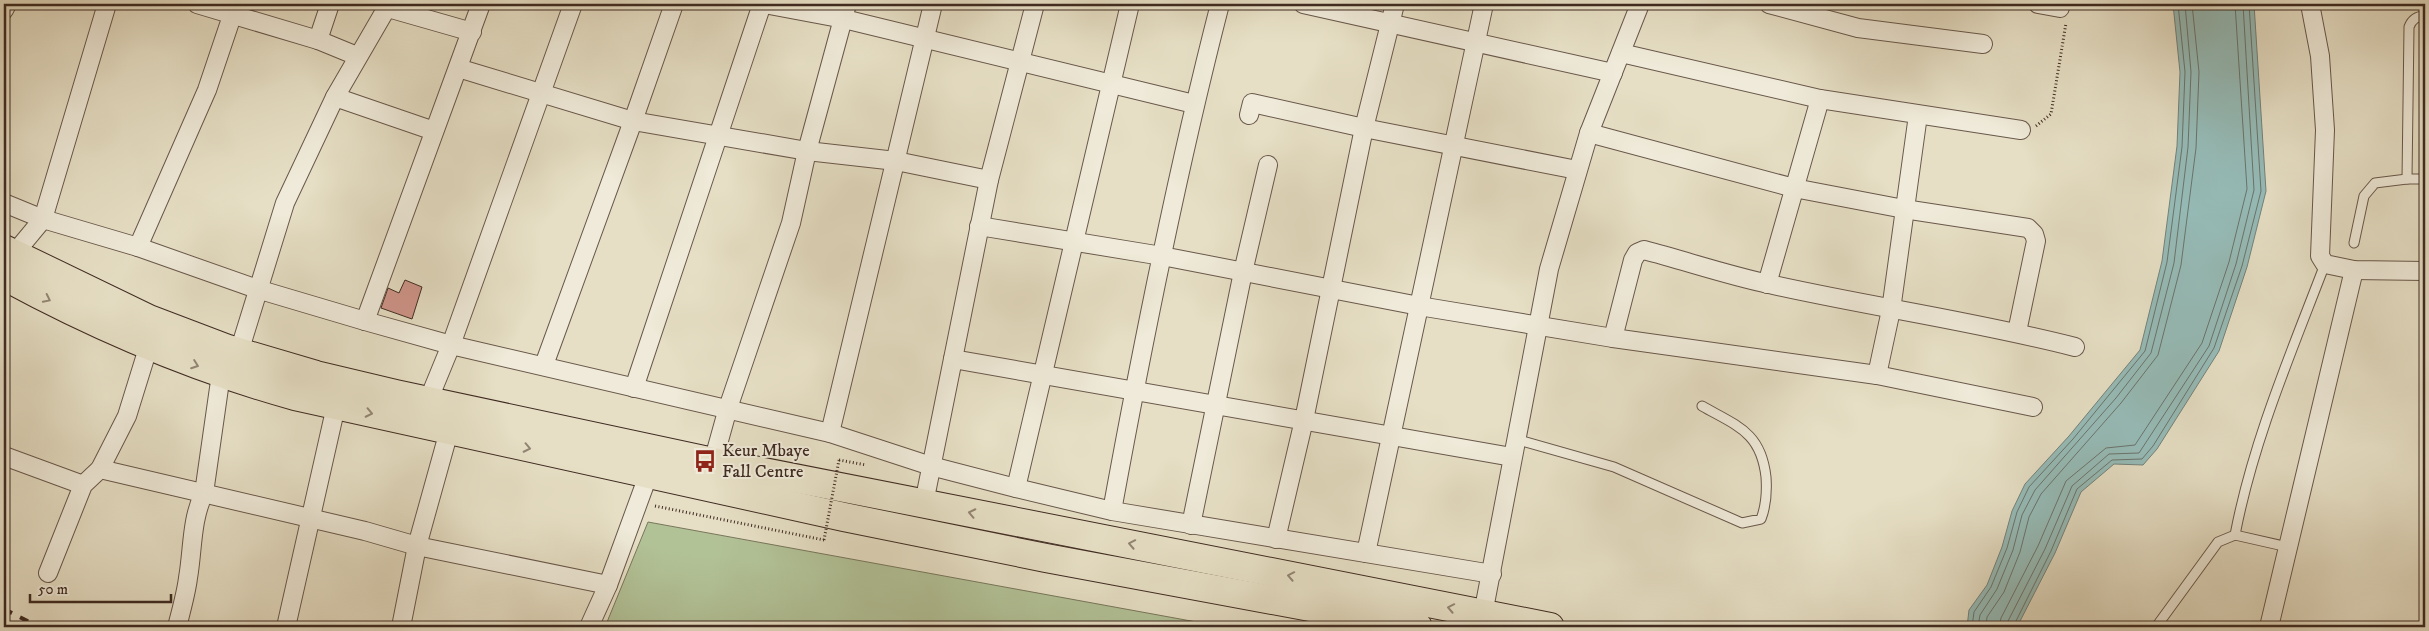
<svg xmlns="http://www.w3.org/2000/svg" width="2429" height="631" font-family="'IM FELL DW Pica',serif">
<style>
.green{fill:#b2c297;stroke:#78765c}
.water{fill:#96bcb8;stroke:#73827c}
.lines{fill:none;stroke-linecap:round;stroke-linejoin:round}
.shore{stroke:#6a746d;stroke-width:1}
.building{fill:#cf958a;stroke:#3f2b22}
.service-casing{stroke:#69584b;stroke-width:11}
.minor-casing{stroke:#69584b;stroke-width:20}
.trunk-casing{stroke:#3f2b22;stroke-width:30}
.path{stroke:#3f2b22;stroke-width:3;stroke-dasharray:1 2.5;stroke-linecap:butt}
.service{stroke:#efead9;stroke-width:9}
.minor{stroke:#efead9;stroke-width:18}
.trunk{stroke:#e6dfc5;stroke-width:28}
.rail{stroke:#3f2b22;stroke-width:4;stroke-dasharray:9 9;stroke-linecap:butt}
.path-bridge{stroke:#3f2b22;stroke-width:3;stroke-dasharray:1 2.5;stroke-linecap:butt}
.oneway{stroke:#928574}
.labels{text-anchor:middle;dominant-baseline:central;stroke-width:4;stroke-linejoin:round;paint-order:stroke}
.poi-label{font-size:18px;fill:#3f2b22;stroke:#efead9;text-anchor:start}
</style>
<rect width="100%" height="100%" fill="#e6dfc5"/>
<filter id="stains"><feTurbulence type="fractalNoise" baseFrequency=".004" numOctaves="4"/><feColorMatrix values="0 0 0 0 .2 0 0 0 0 .09 0 0 0 0 .02 0 0 0 .5 -.17"/></filter>
<radialGradient id="worn" r=".72"><stop offset=".6" stop-color="#630" stop-opacity="0"/><stop offset="1" stop-color="#630" stop-opacity=".3"/></radialGradient>
<path class="green" d="M648 522 1224 627H605Z"/>
<path class="water" d="M2173 4H2254L2266 191 2247 267 2219 351 2157 449 2143 465 2114 464 2081 492 2055 553 2017 627H1967L1969 610 1987 585 2002 547 2012 511 2025 484 2069 436 2140 350 2162 261 2177 146 2180 72Z"/>
<g class="lines">
<g class="shore">
<path d="M1972 627 1974 612 1991 587 2007 548 2017 512 2029 487 2073 439 2145 351 2167 262 2182 147 2185 72 2178 4"/>
<path d="M1978 627 1980 615 1997 589 2013 550 2022 515 2035 490 2116 398 2151 353 2174 263 2188 147 2191 72 2185 4"/>
<path d="M1986 627 1987 617 2004 592 2020 552 2029 517 2041 494 2121 403 2158 355 2181 265 2196 148 2199 72 2192 4"/>
<path d="M1999 627 2001 618 2038 546 2066 481 2106 448 2135 445 2202 343 2229 262 2247 189 2235 4"/>
<path d="M2007 627 2008 621 2045 549 2072 486 2109 454 2139 453 2209 346 2236 264 2254 190 2243 4"/>
<path d="M2013 627 2051 551 2077 489 2112 460 2142 459 2153 446 2214 348 2242 266 2261 191 2249 4"/>
</g>
</g>
<path class="building" d="M405 280 422 287 412 319 381 308 388 288 399 293Z"/>
<g class="lines">
<defs>
<g id="service">
<path d="M2407 179 2409 27C2412 19 2417 16 2425 16"/>
<path d="M2354 243 2364 196 2375 183 2407 179H2425"/>
<path d="M1515 439 1614 467 1742 523 1761 519C1766 506 1767 491 1766 477 1761 432 1737 426 1702 406"/>
<path d="M2235 535C2253 441 2291 353 2325 264"/>
<path d="M2156 627 2218 542 2235 535 2288 547"/>
</g>
<g id="minor">
<path d="M197 4 318 40 357 56"/>
<path d="M764 4 844 19 1194 104"/>
<path d="M1303 4 1613 73"/>
<path d="M1769 4 1858 28 1983 44"/>
<path d="M2038 4 2060 8"/>
<path d="M2310 4 2320 56 2325 130 2320 256 2325 264 2354 270 2425 271"/>
<path d="M388 8 472 32"/>
<path d="M4 10 7 4"/>
<path d="M318 40 330 4"/>
<path d="M1621 53 1820 99 2021 130"/>
<path d="M458 68 633 121 807 151 896 161 989 180"/>
<path d="M335 97 434 131"/>
<path d="M1249 115 1252 103 1364 128 1577 170"/>
<path d="M1589 133 1794 188 1904 209 2028 228 2034 234 2036 241 2017 332"/>
<path d="M4 203 43 219 138 247 257 289 365 321 451 345 830 433 931 466 1016 488 1112 511 1492 574"/>
<path d="M979 226 1162 256 1419 306 1613 338 1877 375 2033 407"/>
<path d="M138 247 207 90 236 4"/>
<path d="M14 254 43 219 107 4"/>
<path d="M1767 284 1820 99"/>
<path d="M365 321 481 4"/>
<path d="M1613 338 1633 260 1637 253 1644 250C1686 261 1727 275 1769 284 1871 307 1974 321 2075 347"/>
<path d="M239 352 285 203 335 97 389 4"/>
<path d="M953 359 1512 457"/>
<path d="M544 365 633 121 674 4"/>
<path d="M1877 375 1891 310 1918 115"/>
<path d="M634 388 762 4"/>
<path d="M428 401 451 345 573 4"/>
<path d="M830 433 933 4"/>
<path d="M4 456 83 485"/>
<path d="M713 462 728 408 791 223 807 151 847 4"/>
<path d="M100 469 365 531 417 546 608 585"/>
<path d="M1016 488 1130 4"/>
<path d="M924 503 989 180 1035 4"/>
<path d="M1112 511C1143 341 1177 171 1220 4"/>
<path d="M1191 525 1243 272 1268 165"/>
<path d="M1276 539 1304 420 1364 128 1395 4"/>
<path d="M1366 553 1484 4"/>
<path d="M48 573 83 485 100 469 127 416 149 345"/>
<path d="M1483 614 1549 269 1589 133 1640 4"/>
<path d="M177 627C181 611 186 594 188 578 193 549 191 520 204 493L221 374"/>
<path d="M286 627 336 406"/>
<path d="M401 627 417 546 449 431"/>
<path d="M589 627 608 585 649 473"/>
<path d="M2269 627 2354 270"/>
</g>
<g id="trunk">
<path d="M4 249 149 319 228 349 316 375 396 394 713 462 1550 627"/>
<path d="M4 276C96 326 194 368 295 396L844 517 1046 558 1418 627"/>
</g>
</defs>
<use href="#service" class="service-casing"/>
<use href="#minor" class="minor-casing"/>
<use href="#trunk" class="trunk-casing"/>
<g class="path">
<path d="M2036 126 2051 114 2066 23"/>
<path d="M839 460 866 465"/>
<path d="M655 506 824 540"/>
</g>
<use href="#service" class="service"/>
<use href="#minor" class="minor"/>
<use href="#trunk" class="trunk"/>
<path class="rail" d="M4 609 39 627"/>
<path class="path-bridge" d="M824 540 839 460"/>
</g>
<defs><path id="oneway-chevron" d="M-2-3.5L2.5 0L-2 3.5" fill="none" stroke-width="1.6" stroke-linecap="round" stroke-linejoin="round" transform="scale(1.25)"/></defs>
<g class="oneway">
<use href="#oneway-chevron" transform="translate(47 299) rotate(26)"/>
<use href="#oneway-chevron" transform="translate(195 365) rotate(20)"/>
<use href="#oneway-chevron" transform="translate(369 413) rotate(12)"/>
<use href="#oneway-chevron" transform="translate(527 448) rotate(12)"/>
<use href="#oneway-chevron" transform="translate(972 513) rotate(-168)"/>
<use href="#oneway-chevron" transform="translate(1132 544) rotate(-169)"/>
<use href="#oneway-chevron" transform="translate(1291 576) rotate(-169)"/>
<use href="#oneway-chevron" transform="translate(1451 608) rotate(-169)"/>
</g>
<defs>
<symbol id="bus-bare" viewBox="-9 -9 18 18"><path d="M-5-6H5V4H4V6H2V4H-2V6H-4V4H-5ZM-3.5-4V0h7V-4ZM-3.5 1.2v1.5H-2V1.2ZM2 1.2v1.5H3.5V1.2Z" fill="#8f2418" stroke="#efead9" stroke-width="2.5" paint-order="stroke"/></symbol>
</defs>
<g fill-rule="evenodd">
<use href="#bus-bare" x="689" y="445" width="32" height="32"/>
</g>
<g class="labels">
<g class="poi-label">
<text x="722" y="451">Keur Mbaye<tspan x="722" dy="21">Fall Centre</tspan></text>
</g>
</g>
<rect width="2429" height="631" fill="none" stroke="#e6dfc5" stroke-width="20"/>
<rect x="5" y="5" width="2419" height="621" fill="none" stroke="#3f2b22" stroke-width="2.5"/>
<rect x="10" y="10" width="2409" height="611" fill="none" stroke="#3f2b22"/>
<path d="M30 594v8h141v-8" fill="none" stroke="#3f2b22" stroke-width="2.5"/>
<text x="38" y="594" font-size="15" fill="#3f2b22" stroke="#efead9" stroke-width="4" paint-order="stroke">50 m</text>
<rect width="100%" height="100%" filter="url(#stains)"/>
<rect width="100%" height="100%" fill="url(#worn)"/>
</svg>
